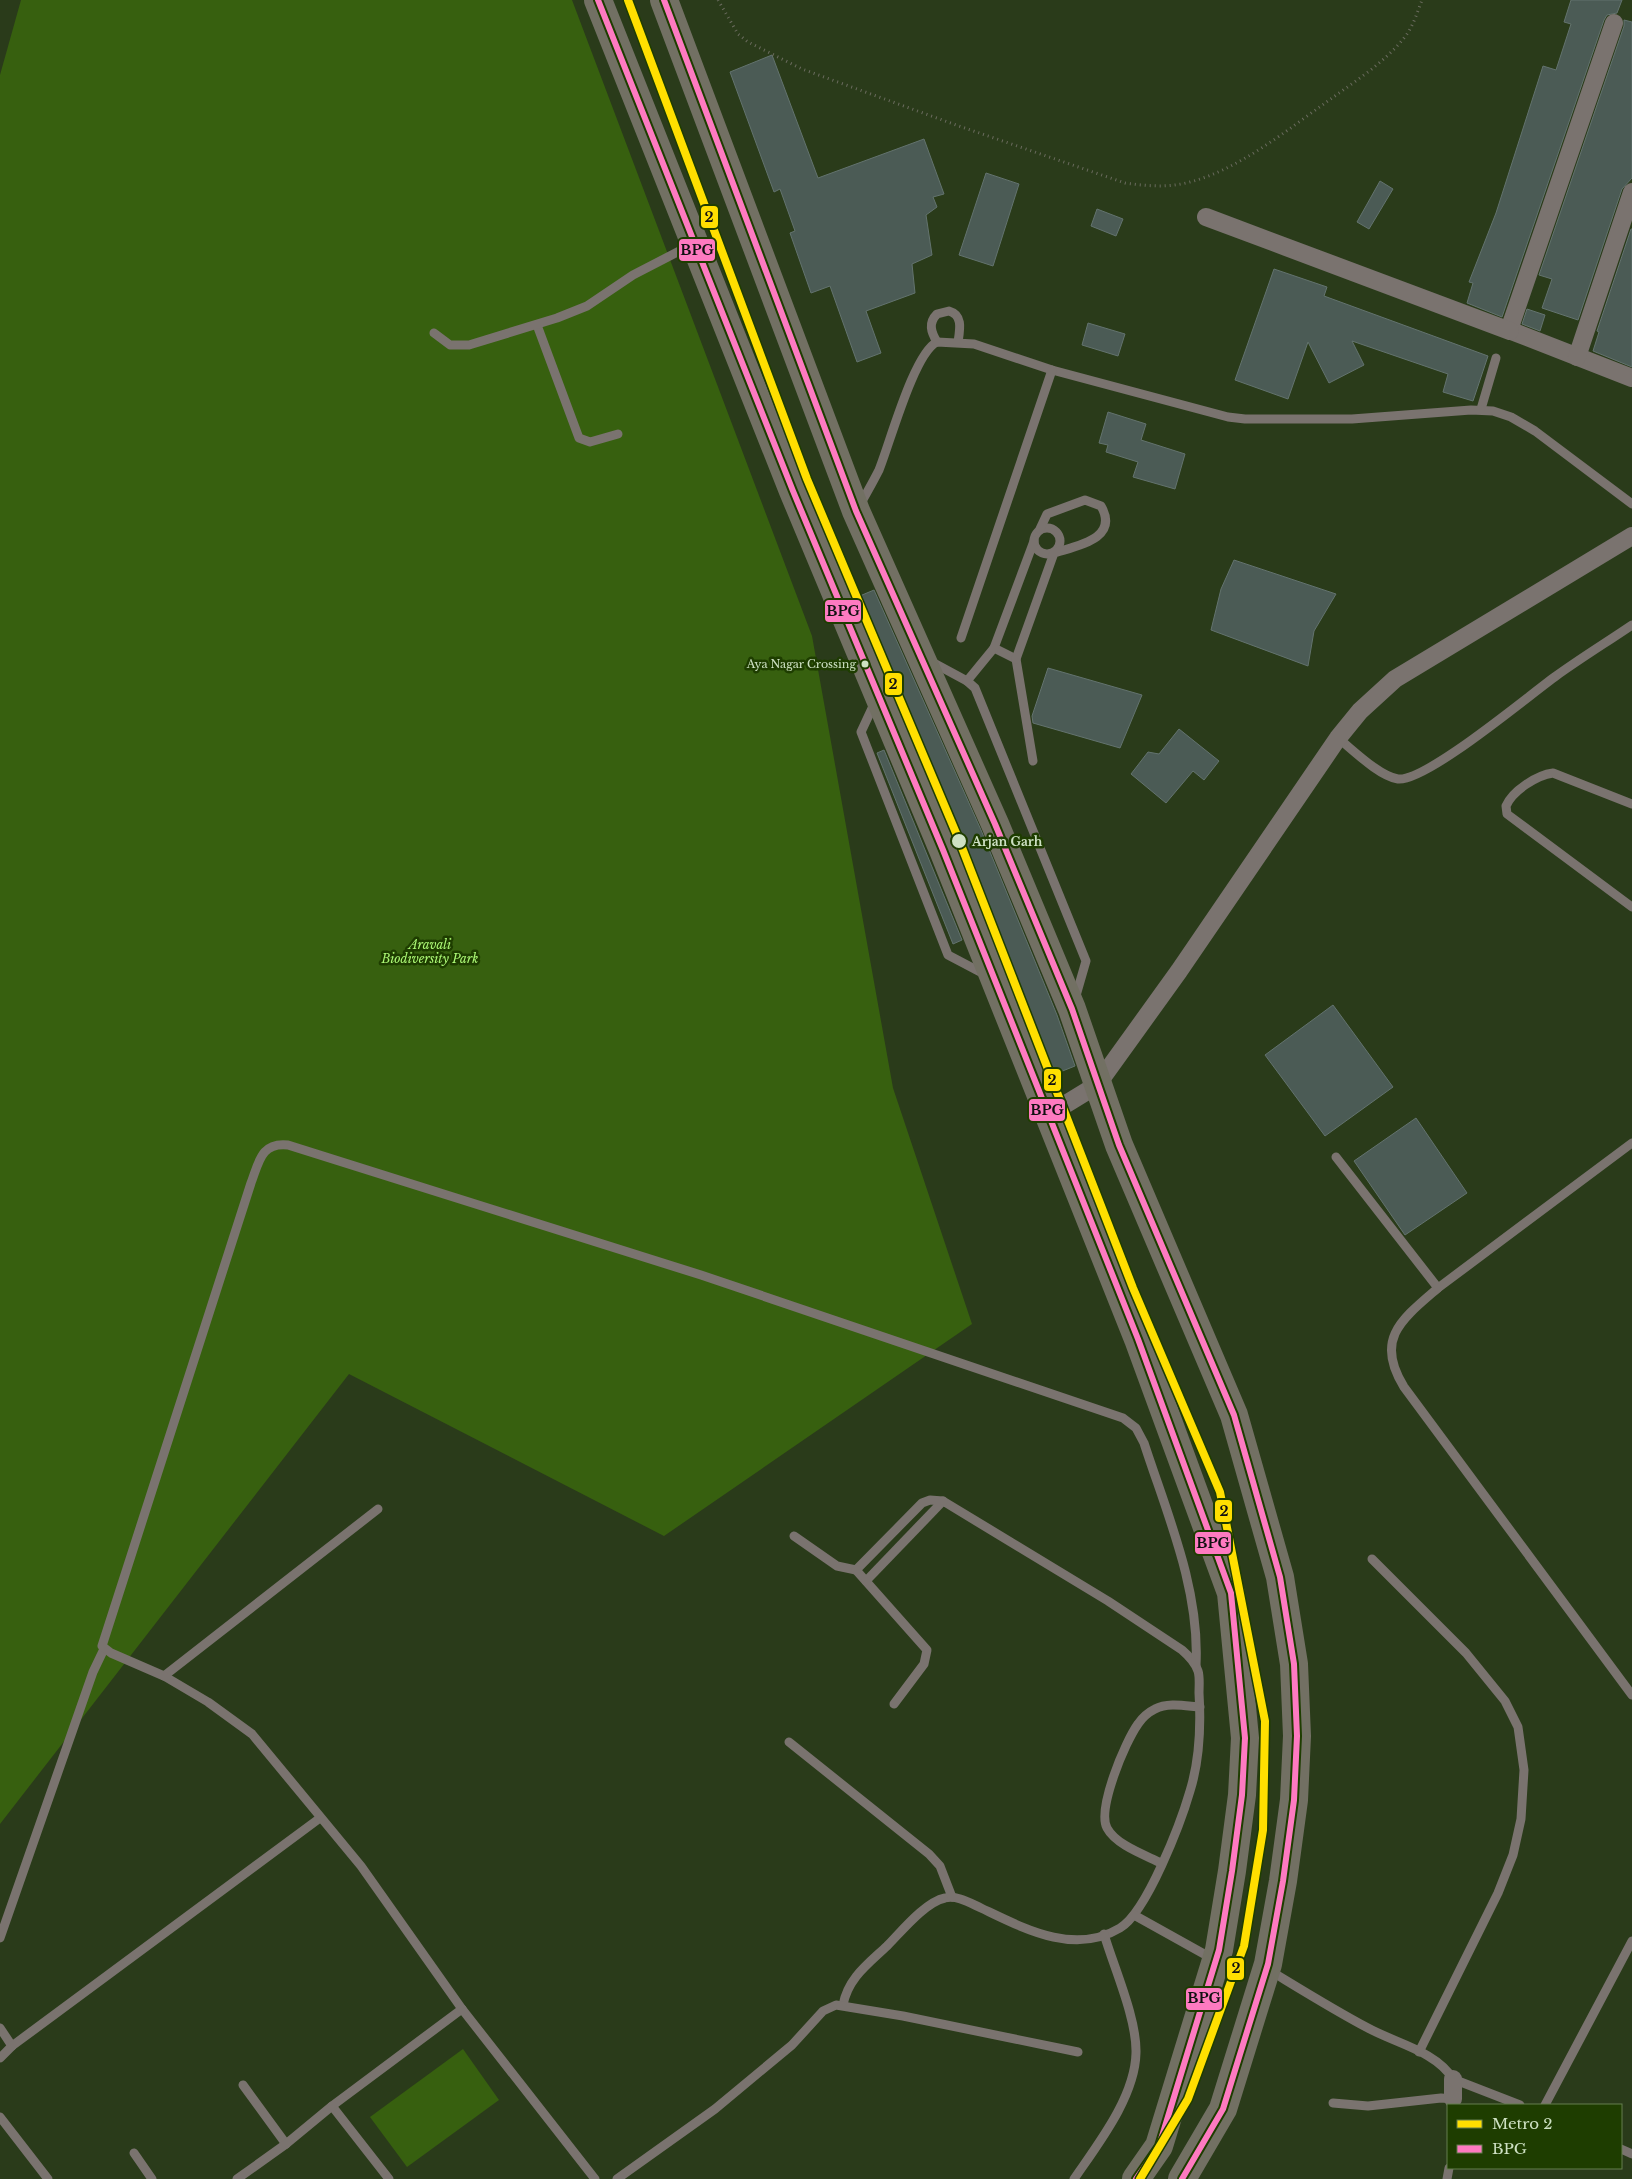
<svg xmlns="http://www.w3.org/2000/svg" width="1632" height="2179" font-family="'Libre Baskerville',serif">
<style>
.green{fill:#37600f}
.building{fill:#4b5b55;stroke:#63736e}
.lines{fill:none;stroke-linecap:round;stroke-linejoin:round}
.path{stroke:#6b6c5f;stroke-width:3;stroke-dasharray:1 4;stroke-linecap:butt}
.service{stroke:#7a736f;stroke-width:9}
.minor{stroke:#7a736f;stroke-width:18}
.trunk{stroke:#727063;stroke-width:28}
.bus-1-casing{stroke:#1e3d00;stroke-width:10}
.bus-1{stroke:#fe7ac1;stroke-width:6}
.metro-1-casing{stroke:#1e3d00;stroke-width:11}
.metro-1{stroke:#ffdf00;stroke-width:8}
.bus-dot{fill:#cee1c3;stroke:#1e3d00;stroke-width:2}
.labels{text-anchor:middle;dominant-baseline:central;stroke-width:5;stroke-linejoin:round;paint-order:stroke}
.bus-label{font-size:11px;fill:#cee1c3;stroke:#1e3d00;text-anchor:end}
.stop-label{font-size:12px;font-weight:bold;fill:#cee1c3;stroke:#1e3d00;text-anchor:start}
.park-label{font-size:12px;font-style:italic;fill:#acf875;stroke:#1e3d00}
.line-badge{stroke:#1e3d00;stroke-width:2}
.pale-badge-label{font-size:14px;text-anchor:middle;font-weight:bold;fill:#111}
</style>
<rect width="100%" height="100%" fill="#2a3b1a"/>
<g class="green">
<path d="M21 0H572L812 636 893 1088 972 1324 664 1536 349 1374 0 1824V75Z"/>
<path d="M463 2049 499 2100 407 2167 370 2117Z"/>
</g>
<g class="building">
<path d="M1571 0H1622L1617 13 1607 15 1604 20 1502 317 1467 303 1473 283 1469 282 1496 213 1543 66 1556 70 1571 24 1564 22Z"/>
<path d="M1624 20 1632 22V178L1622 189 1578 320 1542 308 1552 279 1539 275 1624 26Z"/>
<path d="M772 55 818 178 924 139 944 194 933 197 937 207 926 215 932 255 912 264 915 293 866 311 881 353 857 362 830 286 811 293 790 233 795 231 780 189 774 192 730 72Z"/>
<path d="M986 173 1019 184 993 266 959 255Z"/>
<path d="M1380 181 1393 189 1369 229 1357 222Z"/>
<path d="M1097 209 1123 219 1116 236 1091 226Z"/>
<path d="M1631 229H1632V367L1593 351 1599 332 1597 331Z"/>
<path d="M1274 269 1327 287 1324 296 1488 356 1473 401 1443 392 1448 374 1352 341 1364 365 1329 383 1308 342 1288 399 1235 380Z"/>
<path d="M1527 309 1545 315 1540 331 1522 324Z"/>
<path d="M1088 323 1125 334 1118 356 1082 345Z"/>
<path d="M1108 412 1146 424 1141 440 1185 454 1175 489 1133 477 1138 462 1106 452 1108 445 1099 443Z"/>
<path d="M1234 560 1336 594 1314 631 1308 666 1211 630 1221 589Z"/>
<path d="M874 590 981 830 1057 1015 1075 1066 1050 1076 958 844 855 598Z"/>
<path d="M1048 668 1142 695 1120 748 1033 723 1032 716Z"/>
<path d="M1179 729 1219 761 1204 780 1193 771 1166 803 1131 774 1148 752 1159 754Z"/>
<path d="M884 750 962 940 953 944 877 753Z"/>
<path d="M1333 1005 1393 1087 1325 1136 1265 1055Z"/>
<path d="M1416 1118 1467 1193 1405 1235 1354 1161Z"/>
</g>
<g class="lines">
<path class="path" d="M718 0 738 34 748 42 802 69 956 125 1125 183C1147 186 1168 188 1190 182 1240 169 1287 130 1328 101 1354 82 1384 63 1404 38 1413 27 1417 13 1422 0"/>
<g class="service">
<path d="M537 325 579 438 590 442 618 434"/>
<path d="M434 333 450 345H469L557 318 587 306 633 275 691 245"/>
<path d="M937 342C931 332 928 323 937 314L949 311C963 315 960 329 958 342"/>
<path d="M1481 409 1496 358"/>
<path d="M859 507C866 494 873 482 879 470 890 443 914 353 937 342L974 344 1052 370 1228 417 1245 419H1352L1471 410 1493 411 1511 417 1535 431 1632 504"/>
<circle cx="1047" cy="541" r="13"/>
<path d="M961 638 1052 370"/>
<path d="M994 648 1016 659 1033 761"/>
<path d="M1016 659 1054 553C1076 546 1120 539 1101 506L1085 500 1047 514 1040 529"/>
<path d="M930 661 967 681 975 688 1086 961 1075 999"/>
<path d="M967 681 994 648 1034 541"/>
<path d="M875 702 861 732 948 955 986 975"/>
<path d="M1338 738C1353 750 1379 776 1398 779 1426 782 1528 696 1556 676 1581 658 1607 642 1632 625"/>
<path d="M1632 804 1553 773C1537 775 1512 791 1506 806L1507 814 1632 907"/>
<path d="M1632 1143 1438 1288C1402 1319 1374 1339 1404 1387L1632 1695"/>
<path d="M1336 1157 1438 1288"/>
<path d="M794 1536 837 1566 856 1570 922 1503 930 1500 943 1501 1108 1601 1182 1650C1189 1656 1195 1662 1198 1671 1200 1677 1199 1686 1199 1693 1201 1726 1200 1759 1190 1791 1181 1822 1147 1912 1120 1928 1074 1956 1023 1928 981 1908 970 1903 957 1895 945 1898 925 1902 901 1932 887 1946 868 1964 848 1978 843 2005"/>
<path d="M1372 1559 1466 1653 1505 1701 1518 1727 1524 1770 1521 1819 1513 1855 1498 1893 1419 2052"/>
<path d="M856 1570 927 1650 924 1664 894 1704"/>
<path d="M866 1581 943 1501"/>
<path d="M164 1676 378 1509"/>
<path d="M789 1742 929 1854 940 1866 952 1897"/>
<path d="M1161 1863C1145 1855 1116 1845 1107 1828 1097 1809 1125 1742 1138 1724 1142 1718 1149 1712 1155 1709 1168 1702 1186 1706 1200 1707"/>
<path d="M1134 1915 1213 1959"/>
<path d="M0 1938 93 1672 104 1649"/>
<path d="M1269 1970C1302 1990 1334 2010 1368 2028 1395 2043 1436 2051 1453 2079L1520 2105"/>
<path d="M0 2028 12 2046"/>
<path d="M0 2058 12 2046 320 1818"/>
<path d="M243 2085 286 2144"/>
<path d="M1333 2103 1368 2106 1441 2098 1453 2099V2103"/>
<path d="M1545 2105 1632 1941"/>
<path d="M332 2106 389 2179"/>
<path d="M0 2117 48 2179"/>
<path d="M1621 2149 1632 2154"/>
<path d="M134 2153 152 2179"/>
<path d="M237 2179 286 2144 332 2106 462 2009"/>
<path d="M595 2179 462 2009 361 1866 252 1734 208 1702 164 1676 111 1653 102 1646 251 1183C259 1162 261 1142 288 1145L701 1275 1123 1418 1136 1428 1144 1443C1167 1514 1200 1589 1196 1665"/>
<path d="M617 2179 715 2109 792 2045 823 2011 836 2005 903 2016 1078 2052"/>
<path d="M1074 2179C1098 2144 1135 2097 1136 2053 1137 2019 1114 1968 1104 1934"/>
<path d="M1447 2179 1449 2168"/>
</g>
<g class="minor">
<path d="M1614 23 1509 330 1632 378"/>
<path d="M1206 217 1510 331"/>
<path d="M1577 357 1632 192"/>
<path d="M1048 1115 1097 1085 1179 971 1338 738 1360 711 1395 679 1632 536"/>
<path d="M1453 2079V2099"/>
</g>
<g class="trunk">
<path d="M598 0 793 491 943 850 1138 1339 1231 1593 1245 1738 1242 1795 1232 1871 1219 1950 1159 2146 1136 2179"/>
<path d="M664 0 856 511 995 824 1072 1009 1119 1145 1234 1415 1280 1577 1294 1664 1297 1736 1294 1800 1283 1881 1268 1964 1223 2109 1182 2179"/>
</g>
<defs>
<g id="bus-1">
<path d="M598 0 793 491 943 850 1138 1339 1231 1593 1245 1738 1242 1795 1232 1871 1219 1950 1159 2146 1136 2179"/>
<path d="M664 0 856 511 995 824 1072 1009 1119 1145 1234 1415 1280 1577 1294 1664 1297 1736 1294 1800 1283 1881 1268 1964 1223 2109 1182 2179"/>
</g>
</defs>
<use href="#bus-1" class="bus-1-casing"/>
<use href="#bus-1" class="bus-1"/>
<defs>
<path id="metro-1" d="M628 0 807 479 959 840 1133 1288 1220 1492 1265 1721 1263 1830 1244 1946 1188 2099 1140 2179"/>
</defs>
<use href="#metro-1" class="metro-1-casing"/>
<use href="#metro-1" class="metro-1"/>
</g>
<g class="bus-dot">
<circle cx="865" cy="664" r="4.5"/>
<circle cx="959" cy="841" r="8"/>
</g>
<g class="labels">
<g class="bus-label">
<text x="856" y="664">Aya Nagar Crossing</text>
</g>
<g class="stop-label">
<text x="972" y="841">Arjan Garh</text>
</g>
<g class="park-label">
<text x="430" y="944">Aravali<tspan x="430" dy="14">Biodiversity Park</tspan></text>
</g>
</g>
<g class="line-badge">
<rect x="700" y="205" width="19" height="24" rx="5" fill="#ffdf00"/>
<rect x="678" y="238" width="38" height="24" rx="5" fill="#fe7ac1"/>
<rect x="824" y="599" width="38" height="24" rx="5" fill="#fe7ac1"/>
<rect x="884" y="672" width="19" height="24" rx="5" fill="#ffdf00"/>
<rect x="1043" y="1068" width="19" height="24" rx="5" fill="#ffdf00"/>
<rect x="1028" y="1098" width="38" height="24" rx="5" fill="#fe7ac1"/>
<rect x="1214" y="1499" width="19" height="24" rx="5" fill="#ffdf00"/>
<rect x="1194" y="1531" width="38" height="24" rx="5" fill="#fe7ac1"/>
<rect x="1226" y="1957" width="19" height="24" rx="5" fill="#ffdf00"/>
<rect x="1185" y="1987" width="38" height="24" rx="5" fill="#fe7ac1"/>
</g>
<g class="pale-badge-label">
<text x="709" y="222">2</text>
<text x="697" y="255">BPG</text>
<text x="843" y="616">BPG</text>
<text x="893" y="689">2</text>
<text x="1052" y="1085">2</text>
<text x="1047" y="1115">BPG</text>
<text x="1224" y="1516">2</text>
<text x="1213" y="1548">BPG</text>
<text x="1236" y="1973">2</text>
<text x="1204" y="2003">BPG</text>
</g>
<rect x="1447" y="2104" width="175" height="65" fill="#1e3d00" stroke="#647f4e"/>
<rect x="1457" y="2120" width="25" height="8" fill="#ffdf00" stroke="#647f4e"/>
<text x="1492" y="2129" font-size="15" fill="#cee1c3">Metro 2</text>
<rect x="1457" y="2145" width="25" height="8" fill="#fe7ac1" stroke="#647f4e"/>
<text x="1492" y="2154" font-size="15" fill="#cee1c3">BPG</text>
</svg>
